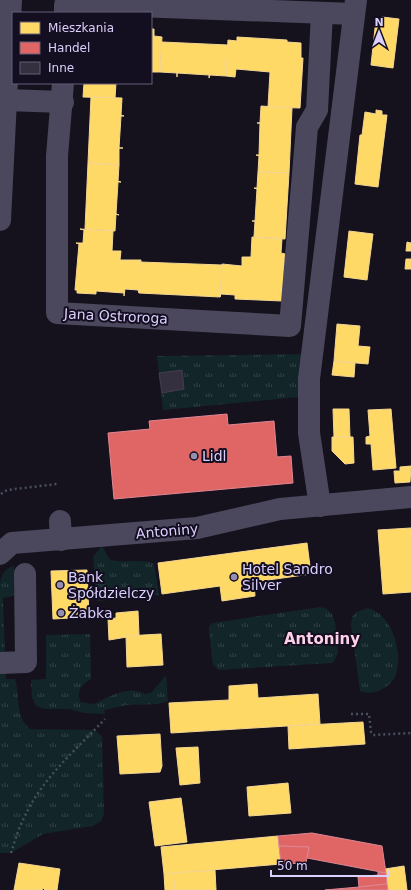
<svg xmlns="http://www.w3.org/2000/svg" width="411" height="890" font-family="'DejaVu Sans',sans-serif">
<style>
.grass{fill:url(#grass-tufts)}
.homes{fill:#ffd966;stroke:#f4d693}
.shops{fill:#e06666;stroke:#df8693}
.building{fill:#35303f;stroke:#433c50}
.lines{fill:none;stroke-linecap:round;stroke-linejoin:round}
.path{stroke:#474f5e;stroke-width:2.5;stroke-dasharray:2 3;stroke-linecap:butt}
.minor{stroke:#4b485d;stroke-width:22}
.poi-dot{fill:#968eaf;stroke:#140e21;stroke-width:1.5}
.labels{text-anchor:middle;dominant-baseline:central;stroke-width:4;stroke-linejoin:round;paint-order:stroke}
.street-label{font-size:14px;fill:#dcd0fd;stroke:#140e21}
.poi-label{font-size:14px;fill:#dcd0fd;stroke:#140e21;text-anchor:start}
.neighbourhood-label{font-size:15px;font-weight:bold;fill:#fdd2e7;stroke:#140e21}
</style>
<defs>
<pattern id="grass-tufts" width="24" height="20" patternUnits="userSpaceOnUse"><rect width="24" height="20" fill="#122529"/><path d="M3 7l-1-3M5 7V3M7 7l1-3M15 17l-1-3M17 17v-4M19 17l1-3" fill="none" stroke="#344449"/></pattern>
</defs>
<rect width="100%" height="100%" fill="#15121d"/>
<g class="grass">
<path d="M312 354 309 396 163 410 157 356Z"/>
<path d="M102 546 110 560C125 563 139 559 154 563L159 595 97 601 93 557Z"/>
<path d="M14 566V596L3 598 6 679H15C20 695 15 718 30 729L94 730 102 736 104 814 101 821 93 826 43 834 11 853H0V583C2 574 5 568 14 566Z"/>
<path d="M320 607 327 609 332 614 335 622 338 653 333 663 219 670 213 665 209 630V626L213 623Z"/>
<path d="M368 608C393 615 404 655 395 677 392 683 386 687 381 690 375 693 367 694 360 691L351 625 352 617 356 612Z"/>
<path d="M90 634 91 679C81 685 77 690 80 702L94 704C110 696 128 685 146 694L152 692 166 675 168 701 158 704 127 705 104 710 105 714 84 713 69 709H45L36 706 32 697 31 680 46 679V635Z"/>
</g>
<g class="homes">
<path d="M382 17 399 19 393 68 371 65 376 19 382 20Z"/>
<path d="M151 29H154V36L162 37 160 72H151Z"/>
<path d="M237 37 287 40V42L301 43V58H303L300 108 268 107 270 72 236 69 235 77 226 76 228 40 237 41Z"/>
<path d="M162 42 228 45 226 76 210 75 209 78V75L177 73V77V73L160 72Z"/>
<path d="M84 83H116L115 98 83 97Z"/>
<path d="M91 97 122 98 121 115 124 116H121L119 148H123H119V165L88 163Z"/>
<path d="M261 106 292 108 289 173 258 172 259 156 256 155H259L260 123H257H260Z"/>
<path d="M376 110 382 111V115H387L378 187 355 184 360 135H362L365 112 376 114Z"/>
<path d="M88 163 119 165 118 181 121 182H118L116 214 119 215 116 214 115 231 85 229Z"/>
<path d="M258 172 289 173 285 239 254 237 255 221H252H255L257 189 254 188H257Z"/>
<path d="M80 229 113 231 112 251H121L120 260H141L139 293 138 290 125 289 124 296V293L96 291V294L77 293V290H75L79 244 76 243H83L84 230Z"/>
<path d="M349 231 373 234 367 280 344 277Z"/>
<path d="M252 237 282 239 281 253 285 254 282 301 235 299V295L221 294 220 297 222 264 242 266V257H251Z"/>
<path d="M407 242 411 243V251H406Z"/>
<path d="M406 259H411V269H405Z"/>
<path d="M140 262 222 265 220 297 139 293Z"/>
<path d="M337 324 360 326 358 346 370 347 368 364 334 361Z"/>
<path d="M334 361 355 363 354 377 332 375Z"/>
<path d="M333 409H349L350 437H334Z"/>
<path d="M391 409 396 468 373 470 371 444H366V437L370 436 368 410Z"/>
<path d="M332 437H353L354 463 345 464 332 451Z"/>
<path d="M411 466 410 482 395 483 394 471H400V467Z"/>
<path d="M411 528V592L383 594 378 530Z"/>
<path d="M307 543 311 574 254 582 255 596 222 601 220 586 162 594 158 563Z"/>
<path d="M87 570 89 617 53 619 51 571Z"/>
<path d="M138 611 139 635 109 640 108 619 116 618V613Z"/>
<path d="M161 634 163 665 127 667 126 636Z"/>
<path d="M257 684 258 698 318 694 320 724 171 733 169 703 229 700V686Z"/>
<path d="M363 722 365 744 289 749 288 726Z"/>
<path d="M160 734 162 766 160 772 120 774 117 736Z"/>
<path d="M198 747 200 783 180 785 176 748Z"/>
<path d="M288 783 291 813 249 816 247 787Z"/>
<path d="M181 798 187 842 155 846 149 802Z"/>
<path d="M278 836 281 864 164 874 161 847Z"/>
<path d="M19 863 60 869 57 890H45L43 888 42 890H14Z"/>
<path d="M404 866 407 890H388L385 869Z"/>
<path d="M215 870 216 890H175L173 873Z"/>
<path d="M173 873 175 890H165L164 874Z"/>
</g>
<g class="shops">
<path d="M227 414 228 425 274 421 277 457 291 456 293 483 114 499 108 433 150 429 149 421Z"/>
<path d="M312 833 382 846 386 873 307 858 309 847 279 846 278 836Z"/>
<path d="M279 846 309 847 306 863 281 864Z"/>
<path d="M378 872 386 873 387 884 359 887 358 877 378 875Z"/>
<path d="M387 884 388 890H325L359 887Z"/>
</g>
<path class="building" d="M182 370 184 389 162 393 159 373Z"/>
<g class="lines">
<g class="path">
<path d="M1 494 7 490 57 484"/>
<path d="M351 714H369L371 732 373 735 411 733"/>
<path d="M11 853C15 841 18 829 24 818 42 778 76 750 105 719"/>
</g>
<g class="minor">
<path d="M65 13V5L83 4 354 14"/>
<path d="M63 83 57 156V313L290 326 307 127 317 110 322 13"/>
<path d="M6 100 63 102"/>
<path d="M0 220 11 0"/>
<path d="M320 506 309 433V379L356 0"/>
<path d="M60 521 61 540"/>
<path d="M0 554 12 543 197 528 280 509 411 497"/>
<path d="M0 663 26 662 25 574"/>
</g>
</g>
<g class="poi-dot">
<circle cx="194" cy="456" r="4"/>
<circle cx="234" cy="577" r="4"/>
<circle cx="60" cy="585" r="4"/>
<circle cx="61" cy="613" r="4"/>
</g>
<g class="labels">
<g class="street-label">
<text transform="translate(116 316) rotate(3)">Jana Ostroroga</text>
<text transform="translate(167 531) rotate(-5)">Antoniny</text>
</g>
<g class="poi-label">
<text x="202" y="456">Lidl</text>
<text x="242" y="569">Hotel Sandro<tspan x="242" dy="16">Silver</tspan></text>
<text x="68" y="577">Bank<tspan x="68" dy="16">Spółdzielczy</tspan></text>
<text x="69" y="613">Żabka</text>
</g>
<g class="neighbourhood-label">
<text x="322" y="639">Antoniny</text>
</g>
</g>
<rect x="12" y="12" width="140" height="72" fill="#140e21" stroke="#645c79"/>
<rect x="20" y="22" width="20" height="12" fill="#ffd966" stroke="#645c79"/>
<text x="48" y="32" font-size="12" fill="#dcd0fd">Mieszkania</text>
<rect x="20" y="42" width="20" height="12" fill="#e06666" stroke="#645c79"/>
<text x="48" y="52" font-size="12" fill="#dcd0fd">Handel</text>
<rect x="20" y="62" width="20" height="12" fill="#35303f" stroke="#645c79"/>
<text x="48" y="72" font-size="12" fill="#dcd0fd">Inne</text>
<g transform="translate(379 32)" stroke="#140e21" stroke-width="3" paint-order="stroke">
<path d="M0-3L7 15L0 10L-7 15Z" fill="#dcd0fd"/>
<text y="-6" font-size="11" font-weight="bold" text-anchor="middle" fill="#dcd0fd">N</text>
</g>
<path d="M271 870v6h118v-6" fill="none" stroke="#dcd0fd" stroke-width="2"/>
<text x="277" y="870" font-size="12" fill="#dcd0fd" stroke="#140e21" stroke-width="3" paint-order="stroke">50 m</text>
</svg>
